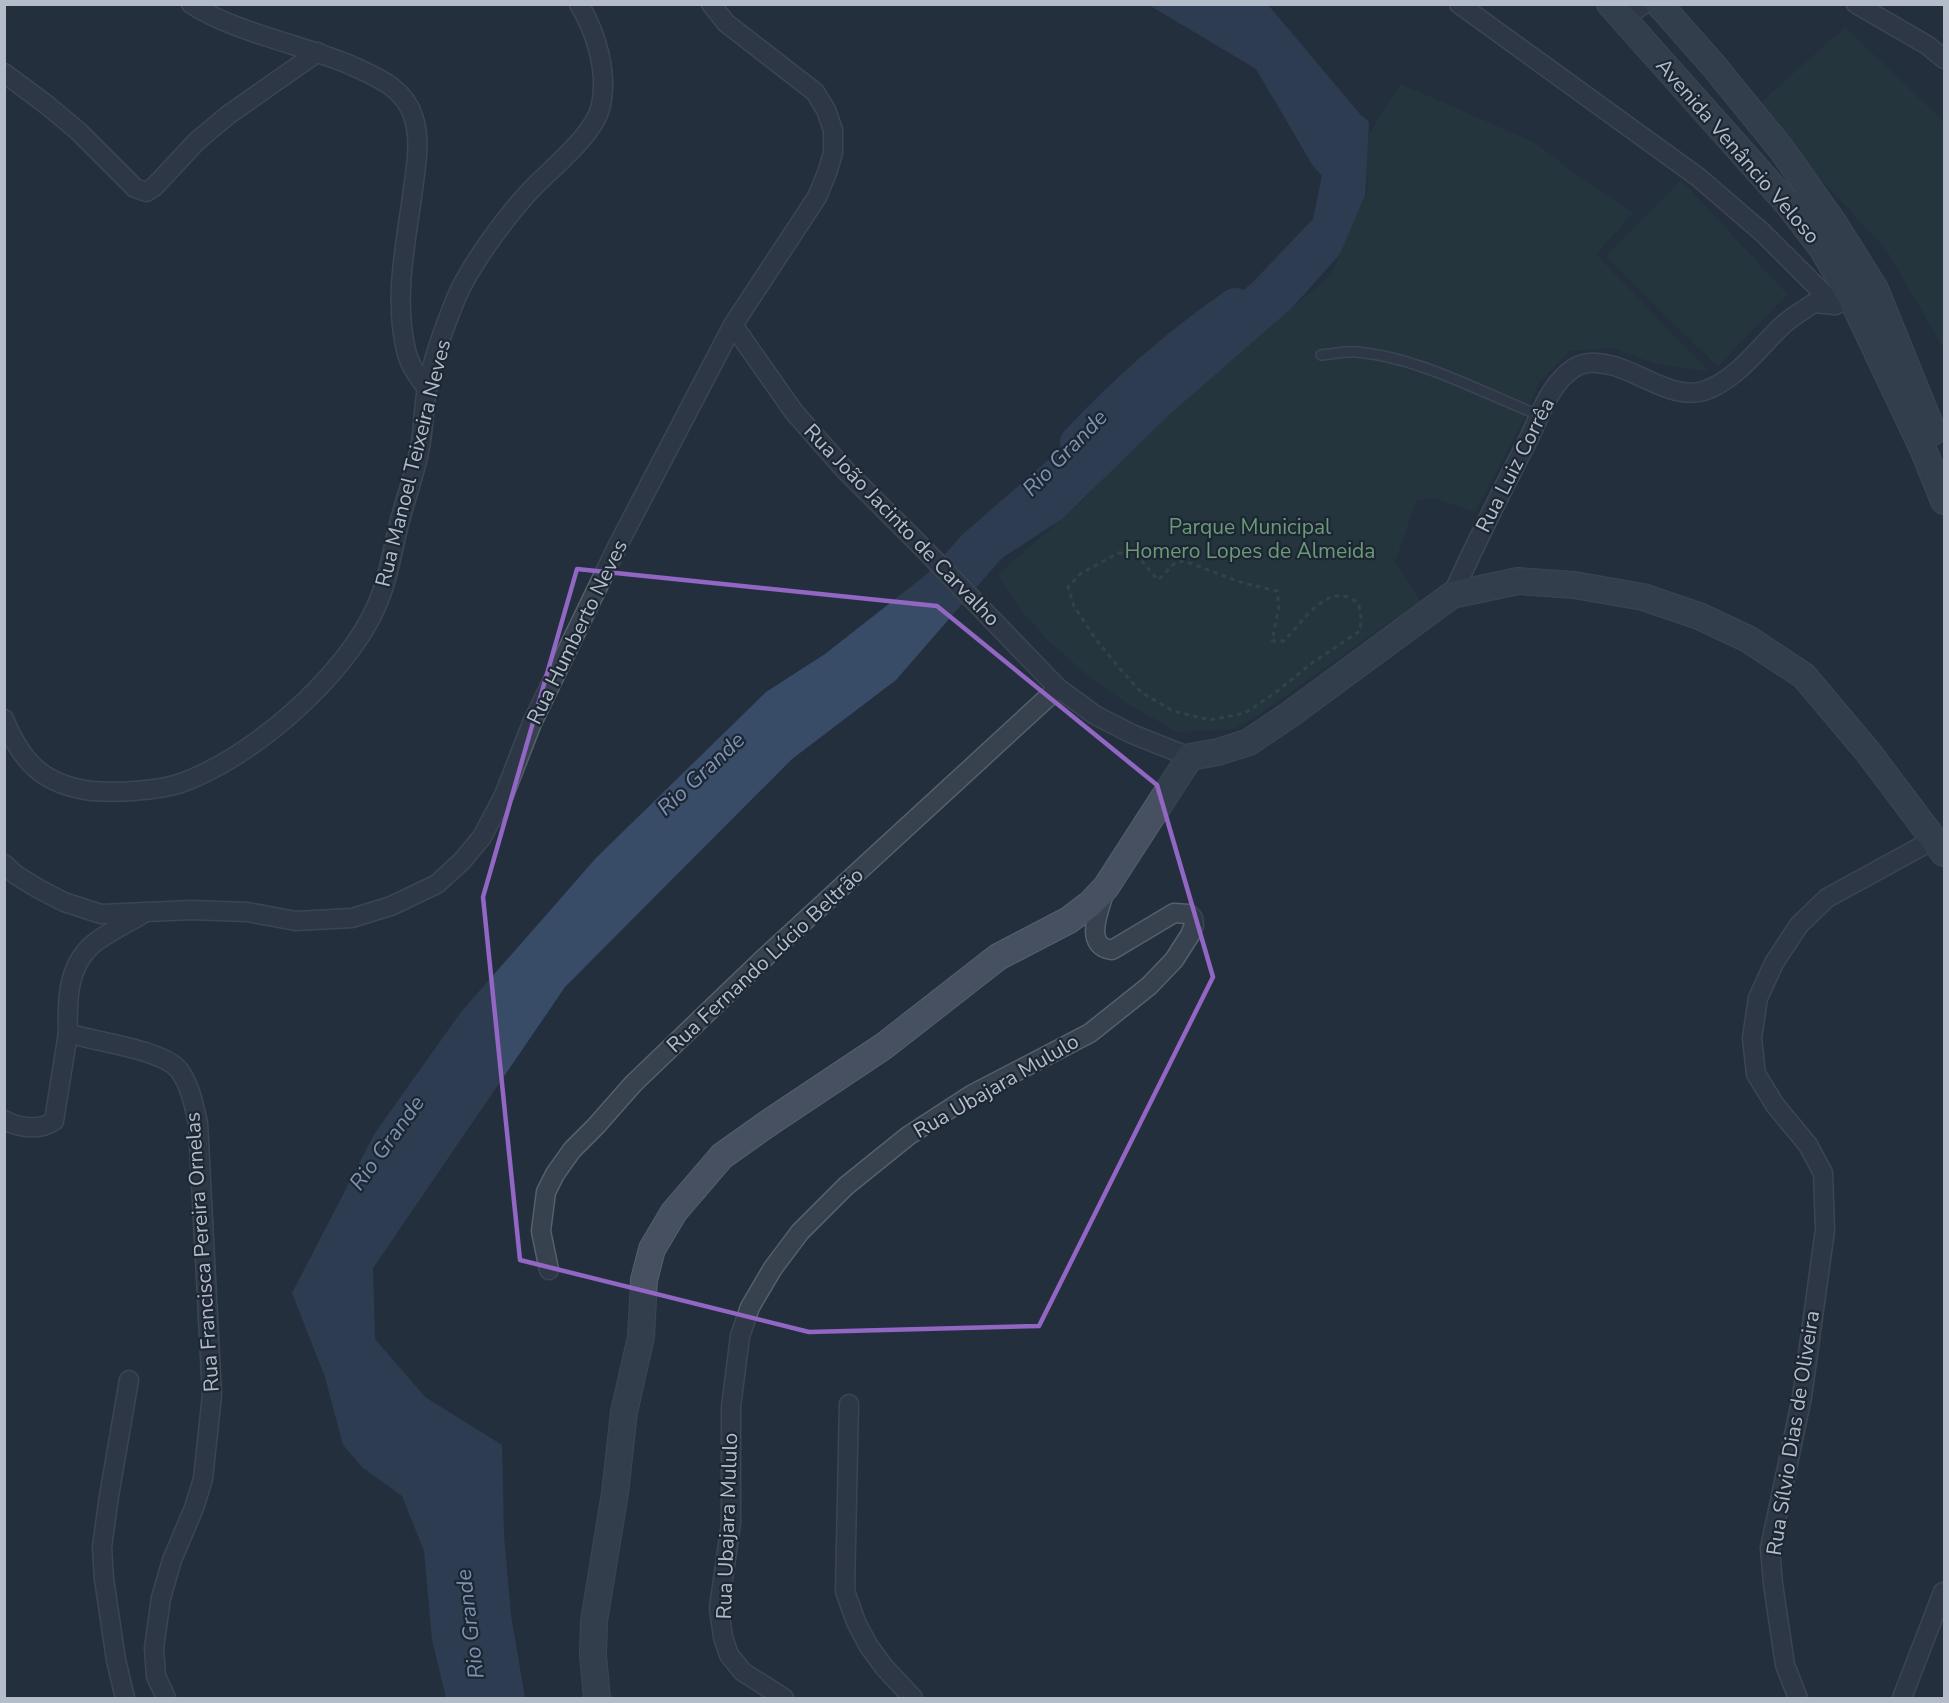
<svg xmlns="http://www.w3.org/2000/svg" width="1949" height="1703" font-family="'Nunito Sans',sans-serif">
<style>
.green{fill:#263c3f}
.water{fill:#394c67}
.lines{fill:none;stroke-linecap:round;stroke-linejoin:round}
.river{stroke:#394c67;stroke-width:32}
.lane-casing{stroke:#565f6c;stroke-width:12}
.street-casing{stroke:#565f6c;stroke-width:21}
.secondary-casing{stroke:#565f6c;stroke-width:28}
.path{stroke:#44595c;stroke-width:3;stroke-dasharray:4.5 4.5;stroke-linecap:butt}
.lane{stroke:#38414e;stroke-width:9}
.street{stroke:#38414e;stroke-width:18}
.secondary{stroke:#465061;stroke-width:26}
.marked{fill:none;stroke:#9266c3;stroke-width:4.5;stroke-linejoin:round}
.labels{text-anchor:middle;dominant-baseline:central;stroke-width:4.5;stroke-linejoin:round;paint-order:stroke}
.street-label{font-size:21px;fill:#b4bcc9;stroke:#1d2633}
.park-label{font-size:21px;fill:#6b9a76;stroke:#1d2633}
.water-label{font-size:22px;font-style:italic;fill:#7c92b1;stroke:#1d2633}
</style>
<rect width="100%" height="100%" fill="#242f3e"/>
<g class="green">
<path d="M1845 27 1944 122V349L1886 249 1754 109Z"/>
<path d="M1401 84 1535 143 1582 179 1633 213 1596 254 1708 371 1657 364 1612 348 1570 351 1538 383 1520 427 1475 512 1434 498 1416 501 1395 562 1421 603 1385 625 1263 712 1234 729 1177 732 1128 704 1087 675 1050 642 1024 614 998 575 1083 500 1139 439 1331 275 1368 190 1364 142Z"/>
<path d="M1681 180 1787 294 1718 367 1606 256Z"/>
</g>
<path class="water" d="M1149 5H1268L1360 114 1369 122 1365 196 1340 254 1292 308 1171 413 1062 519 1002 558 896 680 792 759 565 987 373 1268 375 1339 425 1397 502 1445 504 1536 511 1615 525 1698H446L432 1639 424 1551 402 1496 363 1468 343 1445 325 1377 292 1293 375 1133 461 1012 596 858 766 692 825 654 927 574 963 534 1253 282 1313 219 1322 176 1313 166 1256 69Z"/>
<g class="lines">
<path class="river" d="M1076 442C1124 391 1177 344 1235 304"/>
<defs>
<path id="lane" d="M1321 355C1332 354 1346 351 1357 352 1421 358 1480 392 1539 415"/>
<g id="street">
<path d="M191 4C234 32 299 44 348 64 363 71 379 77 392 87 402 95 409 103 413 116 422 141 415 171 412 197 405 247 394 300 406 350 409 365 418 376 427 389"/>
<path d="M1459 4 1698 177 1763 233 1835 305"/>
<path d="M1856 4 1927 45 1944 59"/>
<path d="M1623 19 1644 4"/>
<path d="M4 73 47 105 78 131 135 188 146 192 154 187 197 141 228 115 318 52"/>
<path d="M733 325 794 412 845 470 925 550 1058 688 1095 715 1132 734 1190 757"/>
<path d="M1452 595C1476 543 1500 494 1526 444 1540 417 1548 385 1574 368 1587 360 1600 363 1614 366 1643 374 1678 403 1709 389 1740 376 1760 346 1784 324 1793 316 1804 310 1814 303L1835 305 1859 292"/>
<path d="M4 719C22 763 44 785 92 791 116 793 155 791 178 784 250 760 345 677 376 607 388 581 392 552 399 524 405 500 414 476 419 452 424 431 423 410 427 389 433 358 445 325 457 296 471 264 506 217 529 192 549 170 592 137 600 109 609 75 597 34 579 4"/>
<path d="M4 864 16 875 39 889 64 902 101 914 191 910 247 912 296 921 352 918 391 906 437 884 462 861 482 837 504 795 532 723 618 545 733 325 817 197 827 173 833 153V130L826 110 815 92 726 23 711 4"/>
<path d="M141 915C126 924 106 933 92 945 67 967 67 1002 68 1033 95 1042 162 1049 179 1070 190 1085 194 1105 198 1123L212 1395 203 1479 194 1508 172 1560 161 1598 154 1648 156 1676 166 1698"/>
<path d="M4 1120C19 1128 40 1131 54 1121L68 1033"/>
<path d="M549 1270 541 1231 546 1192 555 1174 572 1150 596 1126 633 1084 762 960 1058 688"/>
<path d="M849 1404 845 1591 856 1622 868 1645 884 1667 913 1698"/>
<path d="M125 1698 116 1660 104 1579 102 1547 109 1496 129 1380"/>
<path d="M784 1698 743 1672 729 1655 723 1637 719 1608 731 1523V1407L740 1336 750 1307 773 1268 800 1232 846 1186 908 1136 971 1095 1090 1033 1149 986 1174 960 1190 935 1194 925 1193 918 1189 914 1174 913 1112 950C1082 946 1100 909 1105 890"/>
<path d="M1798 1698 1785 1665 1773 1584 1770 1548 1802 1397 1825 1230 1823 1173 1808 1145 1775 1105 1756 1074 1752 1038 1758 998 1774 963 1799 925 1827 898 1933 840"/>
<path d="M1902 1698 1943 1592"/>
</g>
<g id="secondary">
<path d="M1610 4 1788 204 1822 248 1851 297 1923 449 1944 501"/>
<path d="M1659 4 1713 65 1782 150 1833 222 1875 289 1933 432"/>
<path d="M597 1698 593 1655 594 1621 615 1493 624 1412 641 1337 644 1280 652 1249 674 1212 722 1156 770 1122 884 1046 998 957 1069 920 1090 904 1106 887 1190 757 1218 752 1249 742 1289 715 1452 595 1518 581 1574 585 1643 597 1699 616 1748 639 1804 676 1868 752 1944 853"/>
</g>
</defs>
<use href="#lane" class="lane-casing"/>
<use href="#street" class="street-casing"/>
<use href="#secondary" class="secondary-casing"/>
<path class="path" d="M1118 553H1135L1158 580 1175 563 1184 561 1243 583 1277 591 1279 606 1272 641H1284C1300 625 1324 586 1350 598 1364 604 1361 619 1360 631L1312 663 1275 693 1245 713 1210 720 1173 711 1141 692 1120 669 1095 638 1074 606 1068 587 1080 574Z"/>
<use href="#lane" class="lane"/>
<use href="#street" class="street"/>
<use href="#secondary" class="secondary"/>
</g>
<path d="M0 0H1949V1703H0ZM577 569 937 606 1157 785 1213 977 1039 1326 809 1332 520 1260 483 897Z" fill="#242f3e" fill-opacity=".55" fill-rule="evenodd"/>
<path class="marked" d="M577 569 937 606 1157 785 1213 977 1039 1326 809 1332 520 1260 483 897Z"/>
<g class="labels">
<g class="street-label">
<text transform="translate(1738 151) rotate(49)">Avenida Venâncio Veloso</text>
<text transform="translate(413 463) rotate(-76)">Rua Manoel Teixeira Neves</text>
<text transform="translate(1515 465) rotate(-63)">Rua Luiz Corrêa</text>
<text transform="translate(902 525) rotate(46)">Rua João Jacinto de Carvalho</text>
<text transform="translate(577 632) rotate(-64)">Rua Humberto Neves</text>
<text transform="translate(765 960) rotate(-43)">Rua Fernando Lúcio Beltrão</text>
<text transform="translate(996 1086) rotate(-30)">Rua Ubajara Mululo</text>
<text transform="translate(202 1252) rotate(-94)">Rua Francisca Pereira Ornelas</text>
<text transform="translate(1793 1433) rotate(-81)">Rua Sílvio Dias de Oliveira</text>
<text transform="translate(727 1526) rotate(-88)">Rua Ubajara Mululo</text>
</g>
<g class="park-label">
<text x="1250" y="527">Parque Municipal<tspan x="1250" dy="24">Homero Lopes de Almeida</tspan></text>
</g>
<g class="water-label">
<text transform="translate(1065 453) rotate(-46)">Rio Grande</text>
<text transform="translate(701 774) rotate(-43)">Rio Grande</text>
<text transform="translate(387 1143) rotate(-54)">Rio Grande</text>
<text transform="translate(470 1624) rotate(-97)">Rio Grande</text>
</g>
</g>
<rect width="1949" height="1703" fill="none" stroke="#b4bcc9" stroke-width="12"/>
</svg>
